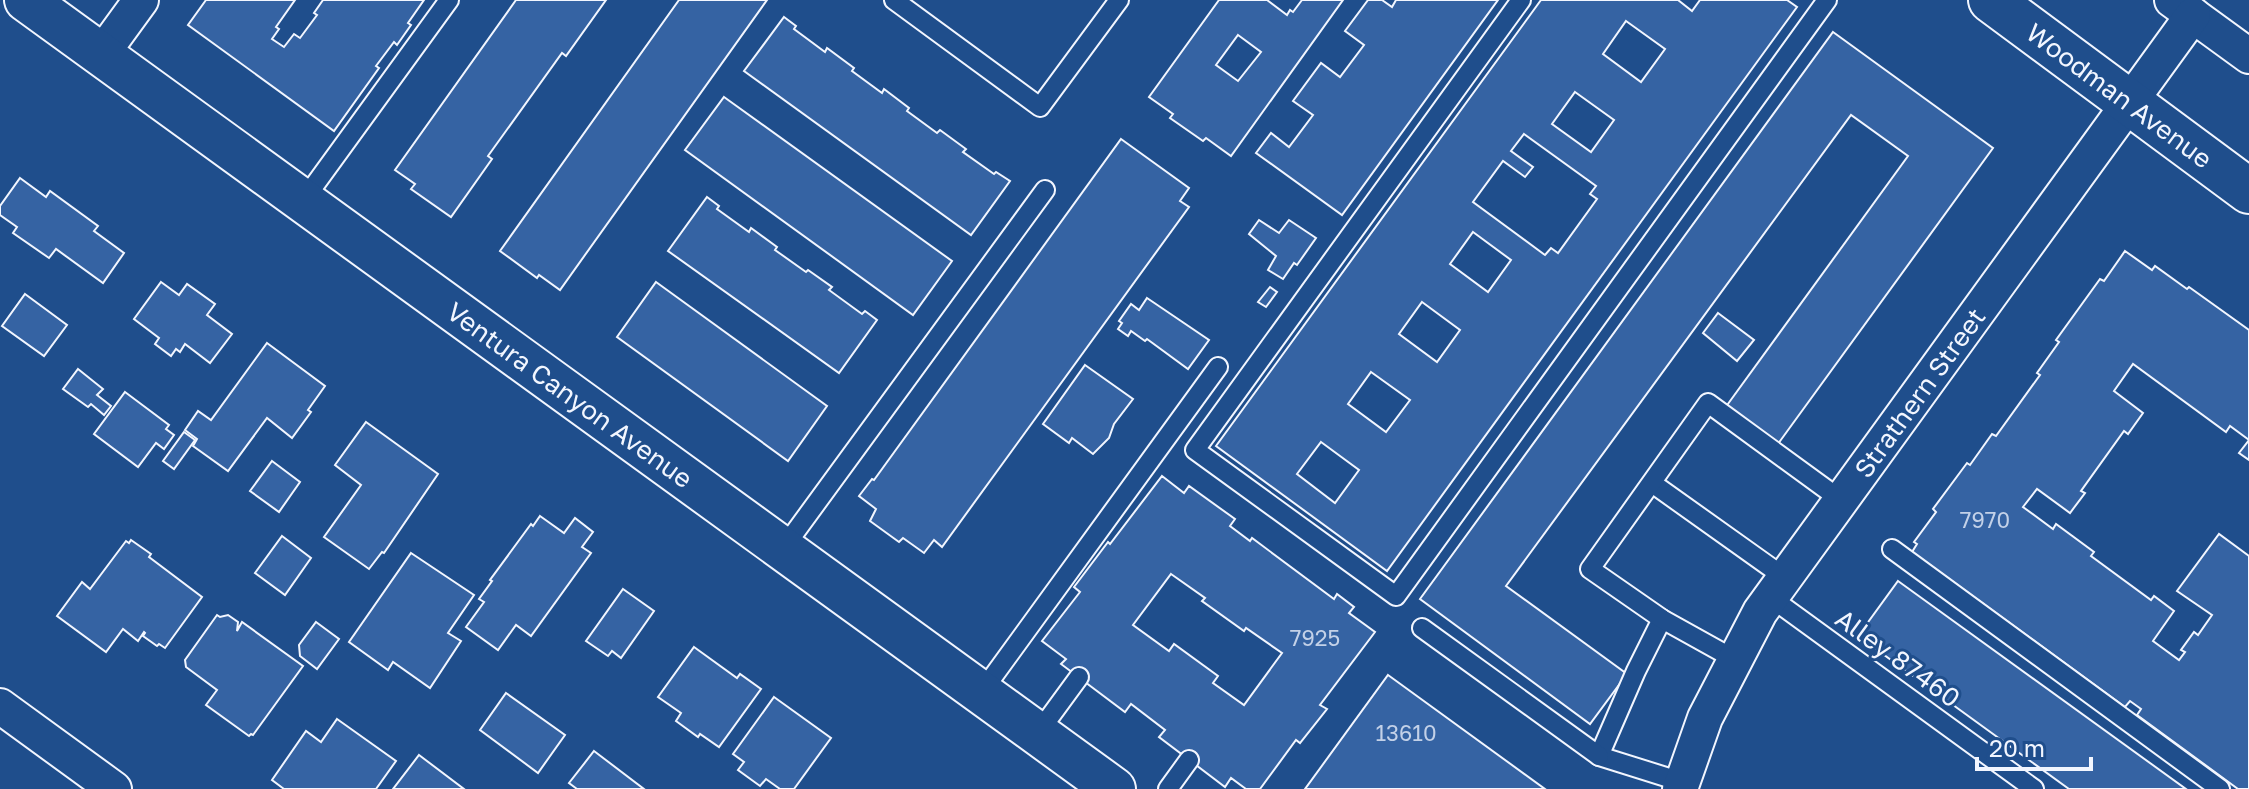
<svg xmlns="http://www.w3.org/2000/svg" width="2249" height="789" font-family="'Golos Text',sans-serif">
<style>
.building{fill:#3563a3;stroke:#f2f6ff;stroke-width:2;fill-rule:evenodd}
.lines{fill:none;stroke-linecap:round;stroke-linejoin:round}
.service-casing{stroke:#f2f6ff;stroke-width:22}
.minor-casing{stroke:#f2f6ff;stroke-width:38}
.tertiary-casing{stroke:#f2f6ff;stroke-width:46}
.primary-casing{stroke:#f2f6ff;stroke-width:48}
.service{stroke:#1f4e8c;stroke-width:18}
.minor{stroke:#1f4e8c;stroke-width:34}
.tertiary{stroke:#1f4e8c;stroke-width:42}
.primary{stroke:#1f4e8c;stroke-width:44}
.labels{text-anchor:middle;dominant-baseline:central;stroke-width:6;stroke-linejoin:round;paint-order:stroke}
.number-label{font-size:22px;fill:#c3d1e8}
.street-label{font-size:26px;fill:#f2f6ff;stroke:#1f4e8c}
</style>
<rect width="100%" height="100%" fill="#1f4e8c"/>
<g class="building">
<path d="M206 0H295L276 27 279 29 272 39 284 47 294 34 300 38 317 15 314 13 323 0H424L408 23 411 25 397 45 394 42 376 66 379 68 334 131 188 25Z"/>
<path d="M516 0H606L566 56 562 53 488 156 492 159 451 217 411 189 415 184 395 170Z"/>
<path d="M679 0H767L560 290 539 275 537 278 500 251Z"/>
<path d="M1219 0H1267L1287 15 1290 10 1293 12 1302 0H1343L1231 156 1206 138 1203 141 1170 118 1173 114 1149 97ZM1238 35 1261 52 1238 81 1216 65Z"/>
<path d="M1368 0H1382L1392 7 1396 0H1498L1342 215 1256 153 1271 133 1289 147 1313 115 1293 101 1321 63 1340 77 1364 45 1345 31Z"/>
<path d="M1541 0H1678L1692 11 1700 0H1787L1797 7 1387 571 1216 446ZM1626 21 1665 49 1641 82 1603 54ZM1575 92 1614 120 1591 152 1552 124ZM1524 134 1596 186 1590 194 1597 199 1558 253 1551 248 1545 255 1473 202 1503 161 1525 177 1533 167 1511 151ZM1473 232 1511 260 1488 292 1450 264ZM1422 302 1460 330 1437 362 1399 334ZM1371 372 1410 400 1386 432 1348 404ZM1321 442 1359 470 1335 503 1297 474Z"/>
<path d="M784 17 796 26 794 29 825 52 827 48 854 68 852 71 882 93 884 89 909 108 907 111 937 133 940 130 966 149 963 152 994 174 996 172 1010 181 971 235 744 71Z"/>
<path d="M1833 32 1993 148 1775 448 1725 408 1908 156 1851 115 1506 586 1627 674 1590 724 1420 599Z"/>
<path d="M724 97 952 261 913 315 685 150Z"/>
<path d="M1121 139 1189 188 1180 201 1189 207 942 547 934 540 924 553 903 538 899 542 870 521 876 509 859 496 872 479 874 480Z"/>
<path d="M20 178 46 197 50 191 98 226 94 231 124 253 103 283 56 249 49 258 13 233 17 227 0 215V206Z"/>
<path d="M707 197 719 206 717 209 749 232 751 228 777 247 775 250 806 272 808 270 832 287 829 290 862 314 865 311 877 320 839 373 668 251Z"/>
<path d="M1259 220 1279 233 1289 220 1316 238 1297 265 1294 263 1283 279 1268 270 1276 256 1249 234Z"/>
<path d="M2125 251 2152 270 2155 266 2187 289 2189 287 2249 330V460L2239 453 2249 440 2230 426 2226 432 2133 364 2114 391 2143 413 2128 434 2124 431 2081 491 2085 493 2070 513 2037 489 2023 507 2053 529 2056 524 2094 552 2091 556 2151 600 2154 596 2174 611 2153 641 2179 660 2185 652 2181 650 2194 632 2198 635 2212 615 2177 591 2219 534 2249 556V789H2238L2137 715 2141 709 2130 701 2125 707 1912 552 1917 544 1914 542 1936 512 1933 509 1967 463 1970 465 1992 434 1996 436 2040 375 2037 373 2059 342 2056 340 2100 279 2104 281Z"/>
<path d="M161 282 179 295 187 284 215 304 207 315 232 334 210 363 185 344 180 352 176 349 171 356 155 344 159 338 134 319Z"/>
<path d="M656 282 827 406 788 461 617 337Z"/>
<path d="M1270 287 1277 292 1266 307 1258 302Z"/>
<path d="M25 294 67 325 44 356 2 326Z"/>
<path d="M1147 298 1209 340 1188 369 1147 339 1145 341 1131 331 1128 336 1118 329 1122 323 1119 321 1131 304 1139 310Z"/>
<path d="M1718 313 1754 340 1737 361 1703 333Z"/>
<path d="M267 343 325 386 308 410 311 412 292 438 267 418 228 471 193 446 197 439 185 430 198 411 211 420Z"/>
<path d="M1085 365 1133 399 1114 424 1109 438 1093 454 1072 438 1069 443 1043 424Z"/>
<path d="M78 369 103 389 97 395 111 406 104 415 91 404 88 407 63 389Z"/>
<path d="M125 392 169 425 166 429 174 435 164 449 156 443 138 467 94 434Z"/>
<path d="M366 422 438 474 384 553 382 552 369 569 324 537 361 485 335 465Z"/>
<path d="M184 432 195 440 174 469 163 461Z"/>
<path d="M272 461 300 482 279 512 250 491Z"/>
<path d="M1162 476 1184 493 1189 486 1235 519 1230 526 1250 541 1252 538 1334 599 1337 594 1354 607 1349 613 1375 632 1320 705 1327 709 1300 743 1296 740 1260 789H1246L1231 778 1225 787 1159 737 1165 730 1131 704 1125 712 1061 664 1066 659 1042 641 1080 592 1074 587 1108 542 1110 544ZM1171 574 1205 598 1202 601 1244 631 1246 628 1282 653 1244 705 1213 683 1218 676 1174 644 1169 651 1133 625Z"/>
<path d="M540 516 564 533 575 518 593 532 582 547 591 553 531 636 516 625 498 650 466 627 484 602 479 599 492 581 490 580 531 524 533 526Z"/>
<path d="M282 536 311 558 285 595 255 573Z"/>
<path d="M131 540 151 554 149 557 202 597 165 648 159 644 157 646 143 636 145 633 144 632 138 641 123 629 106 652 57 616 82 582 90 589 126 541 129 543Z"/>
<path d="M411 553 474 595 448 633 461 641 430 688 393 662 388 670 349 642Z"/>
<path d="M1898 581 2186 789H2069L1858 636Z"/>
<path d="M623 589 654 611 621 658 612 651 608 656 586 641Z"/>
<path d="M217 615 220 617 228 615 238 622 237 631 242 622 303 666 253 735 251 734 249 736 206 705 217 690 186 667 185 660Z"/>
<path d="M316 622 339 639 317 669 300 656 299 645Z"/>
<path d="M694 647 737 678 740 674 761 689 719 747 700 734 698 737 676 721 681 713 658 697Z"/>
<path d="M1388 675 1545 789H1305Z"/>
<path d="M506 693 565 735 538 773 480 730Z"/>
<path d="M774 697 831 738 794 789H780L766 779 760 786 738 770 744 762 733 754Z"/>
<path d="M337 719 396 761 376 789H284L272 780 306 731 321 742Z"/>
<path d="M594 751 644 789H577L569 783Z"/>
<path d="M419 755 464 789H393Z"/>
</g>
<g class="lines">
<defs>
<g id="service">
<path d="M894 0 1040 107 1119 0"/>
<path d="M1521 0 1195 450 1396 596 1827 0"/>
<path d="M303 201 449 0"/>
<path d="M1652 483 1784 577"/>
<path d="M1892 549 2220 789"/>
<path d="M782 550 1045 190"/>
<path d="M1770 597 2034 789"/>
<path d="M1662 619 1636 671 1599 756 1682 782"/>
<path d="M1422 628 1599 756"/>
<path d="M1734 659 1662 619 1590 569 1708 403 1841 500"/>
<path d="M981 693 1218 367"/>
<path d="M1038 733 1079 677"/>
<path d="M1168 789 1189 760"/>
</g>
<g id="minor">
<path d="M2172 0 2249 56"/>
<path d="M101 55 141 0"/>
<path d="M0 706 114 789"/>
<path id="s1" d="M1680 789 1705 718 1760 612 2193 15"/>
</g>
<g id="tertiary">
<path id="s2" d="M26 0 1114 789"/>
</g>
<g id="primary">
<path id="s3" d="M1991 0 2249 191"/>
</g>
</defs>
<use href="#service" class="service-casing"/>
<use href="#minor" class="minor-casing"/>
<use href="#tertiary" class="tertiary-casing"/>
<use href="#primary" class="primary-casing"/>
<use href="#service" class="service"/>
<use href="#minor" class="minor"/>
<use href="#tertiary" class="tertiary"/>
<use href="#primary" class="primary"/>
</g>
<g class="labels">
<g class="number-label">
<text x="1985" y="519">7970</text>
<text x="1315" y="637">7925</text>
<text x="1406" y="732">13610</text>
</g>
<g class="street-label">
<text stroke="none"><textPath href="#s3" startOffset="160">Woodman Avenue</textPath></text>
<text stroke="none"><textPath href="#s1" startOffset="466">Strathern Street</textPath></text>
<text stroke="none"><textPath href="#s2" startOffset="672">Ventura Canyon Avenue</textPath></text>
<text transform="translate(1898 658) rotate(36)">Alley 87460</text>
</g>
</g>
<path d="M1977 757v12h114v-12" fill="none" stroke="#f2f6ff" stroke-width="4"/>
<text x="1989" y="757" font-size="24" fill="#f2f6ff" stroke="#1f4e8c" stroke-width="6" paint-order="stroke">20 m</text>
</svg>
